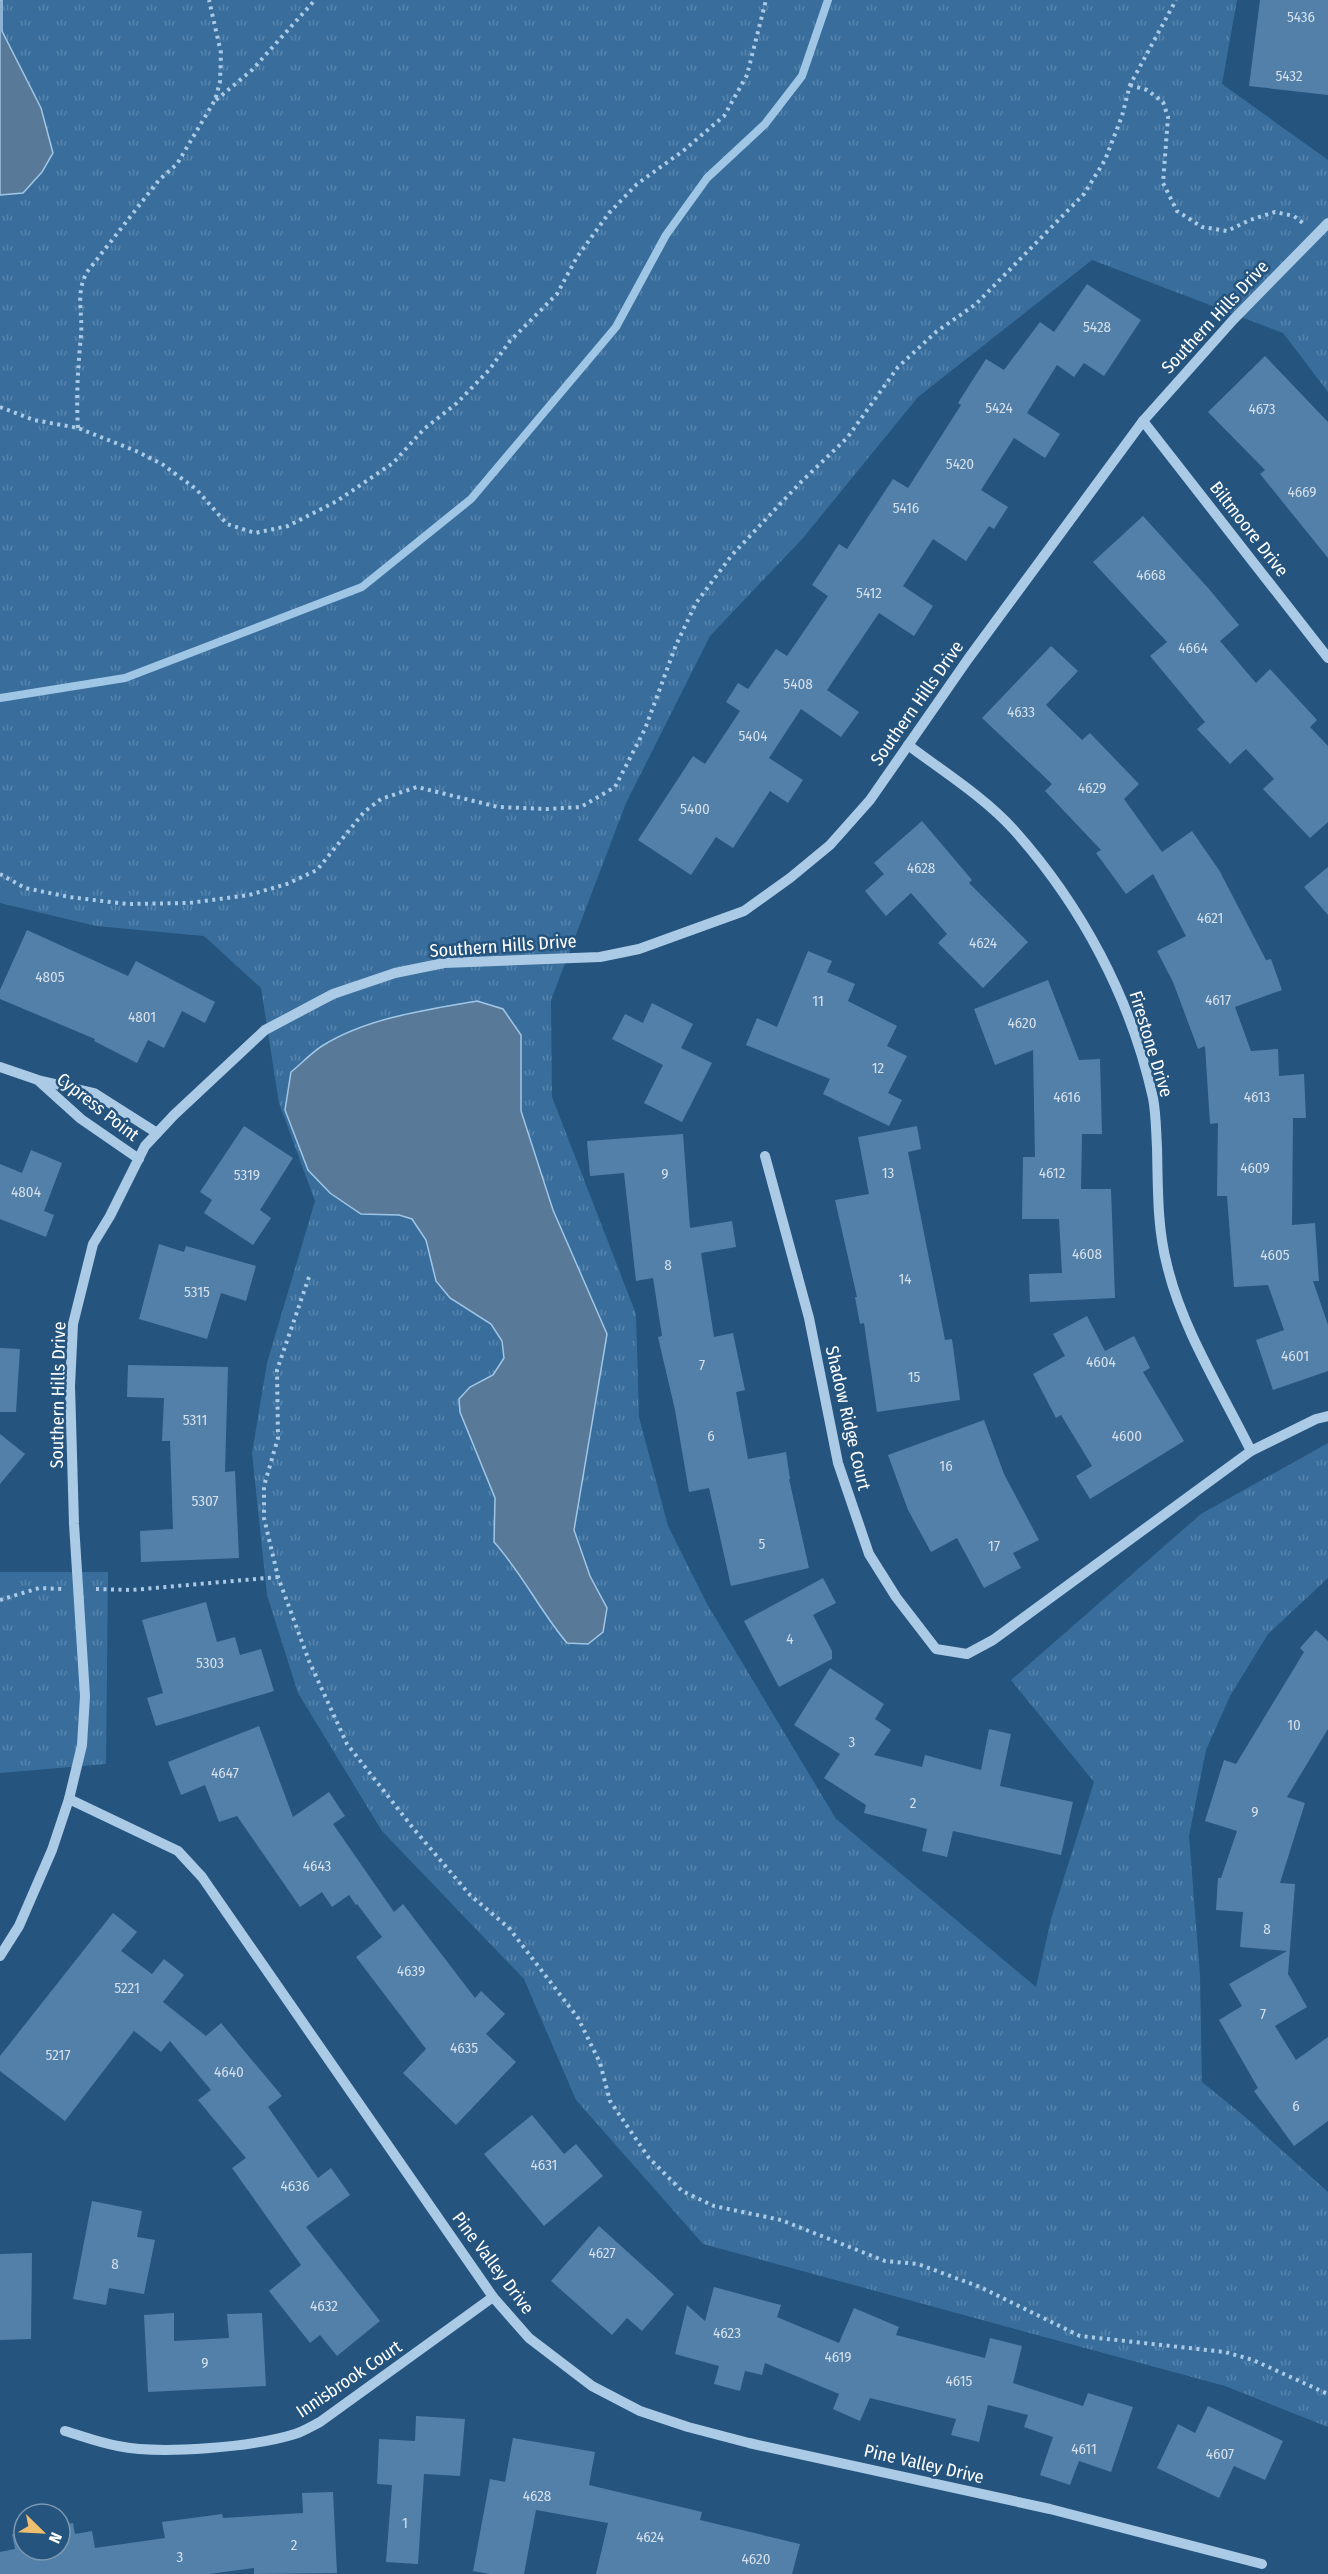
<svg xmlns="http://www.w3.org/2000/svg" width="1328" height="2574" font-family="'Fira Sans Condensed',sans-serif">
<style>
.grass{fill:url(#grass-tufts)}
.water{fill:#587997;stroke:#a0c6e6;stroke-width:1.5}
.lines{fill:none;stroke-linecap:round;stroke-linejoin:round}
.stream{stroke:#a0c6e6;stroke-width:8}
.building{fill:#5280a9}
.path{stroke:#abcae5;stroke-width:4;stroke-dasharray:3 4.5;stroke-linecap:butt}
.minor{stroke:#abcae5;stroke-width:10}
.labels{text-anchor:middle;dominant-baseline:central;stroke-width:5;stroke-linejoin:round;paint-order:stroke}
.number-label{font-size:15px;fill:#d4dfea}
.street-label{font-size:18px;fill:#fff;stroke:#25547e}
</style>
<defs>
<pattern id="grass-tufts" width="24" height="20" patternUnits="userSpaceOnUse" patternTransform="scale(1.5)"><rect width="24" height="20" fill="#396e9c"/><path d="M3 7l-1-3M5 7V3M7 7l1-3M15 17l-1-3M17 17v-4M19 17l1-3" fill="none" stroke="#5784ab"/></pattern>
</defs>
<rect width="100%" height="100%" fill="#25547e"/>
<g class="grass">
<path d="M0 0H1237L1222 84 1328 160V392L1283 333 1092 260 918 397 803 538 710 636 626 803 551 1000 552 1097 636 1314 639 1417 668 1526 707 1604 836 1819 1036 1987 1051 1919 1094 1782 1011 1680 1201 1514 1328 1443V1578L1268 1634 1230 1696 1206 1750 1189 1836 1200 1975 1202 2082 1244 2116 1328 2192V2427L1225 2386 703 2244 576 2100 524 1979 382 1831 298 1693 267 1595 252 1453 267 1363 315 1201 279 1103 261 988 204 936 96 926 0 903Z"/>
<path d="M0 1572H108L106 1764 0 1773Z"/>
</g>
<g class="water">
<path d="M0 0H2V31L41 108 53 153 42 172 23 193 0 195Z"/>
<path d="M477 1001 503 1009 521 1035V1111L553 1210 607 1334 574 1530 590 1576 607 1608 603 1632 588 1644 567 1643C540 1611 522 1573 494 1542L495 1498 460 1412 459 1399 470 1387 493 1375 504 1358 502 1341 491 1324 450 1298 436 1281 426 1240 412 1219 399 1215 361 1214 330 1193 308 1170 285 1110 291 1072C301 1064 311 1053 322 1046 367 1018 425 1010 477 1001Z"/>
</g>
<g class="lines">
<path class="stream" d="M0 698 125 678 362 587 471 499 616 327 666 235 707 178 765 124 802 76 828 0"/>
</g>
<g class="building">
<path d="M1260 0H1328V95L1249 86Z"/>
<path d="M1087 284 1141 320 1104 376 1084 363 1074 377 1057 365 1027 413 1060 434 1045 458 1014 438 981 490 1008 507 994 529 989 526 966 561 933 539 903 586 933 606 914 636 879 613 827 690 859 712 841 737 801 709 769 758 803 780 788 803 770 791 733 848 716 837 691 875 638 840 693 756 705 764 740 711 726 702 738 683 748 689 776 649 787 656 828 596 812 585 839 544 847 549 893 479 908 488 961 405 958 403 986 359 1004 370 1040 322 1054 332Z"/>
<path d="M1265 356 1328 422V558L1260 474 1265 470 1208 412Z"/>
<path d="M1143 516 1209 589 1239 625 1220 641 1256 683 1270 669 1317 720 1310 727 1328 746V822L1310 838 1263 789 1274 779 1246 749 1230 764 1197 729 1205 722 1150 656 1167 642 1093 562Z"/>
<path d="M1051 646 1078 671 1046 705 1082 740 1090 733 1139 784 1124 799 1162 852 1192 831 1219 870 1266 960 1271 959 1282 990 1235 1007 1251 1051 1278 1049 1279 1076 1304 1074 1306 1118H1293L1292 1225 1315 1223 1319 1281H1313L1328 1325V1371L1273 1390 1256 1340 1284 1330 1268 1285 1234 1287 1227 1196H1217L1218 1123 1210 1124 1205 1046 1198 1049 1173 982 1157 951 1186 936 1153 874 1126 894 1096 853 1101 850 1045 791 1052 784 982 718Z"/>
<path d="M922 821 972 880 969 883 1028 942 983 988 938 943 947 934 911 893 886 916 865 891 884 874 874 863Z"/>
<path d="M1328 867V915L1304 887Z"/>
<path d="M27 930 128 976 136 961 215 1002 205 1023 182 1011 164 1048 148 1040 137 1063 94 1041 95 1039 0 999V990Z"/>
<path d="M808 951 832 961 827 972 855 984 848 1001 897 1026 887 1046 907 1056 888 1093 902 1100 889 1126 823 1094 830 1079 746 1045 757 1018 777 1027Z"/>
<path d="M1048 980 1079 1060 1100 1059 1102 1134H1082L1081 1189H1111L1115 1298 1030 1302 1029 1274 1062 1273 1059 1219H1022L1023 1157H1035L1033 1050 995 1065 974 1009Z"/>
<path d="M652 1003 693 1024 681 1048 712 1063 682 1122 644 1103 663 1065 612 1039 625 1014 643 1023Z"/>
<path d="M244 1126 293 1158 260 1210 271 1218 253 1245 204 1213 212 1200 200 1192Z"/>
<path d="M917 1126 921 1149 908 1152 945 1340 952 1339 960 1400 877 1412 864 1323 860 1324 855 1297H857L835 1200 869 1194 858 1137Z"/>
<path d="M683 1134 690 1228 732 1221 736 1247 701 1253 714 1337 733 1333 745 1390 736 1392 748 1459 786 1452 790 1479H789L809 1568 731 1586 709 1488 689 1492 675 1410 658 1337 662 1336 653 1278 636 1281 624 1173 590 1176 587 1141Z"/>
<path d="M31 1150 62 1163 44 1211 54 1215 46 1237 0 1219V1164L22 1173Z"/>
<path d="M159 1244 184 1252 186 1246 256 1266 246 1301 221 1293 207 1339 139 1319Z"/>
<path d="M1087 1316 1105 1351 1134 1336 1150 1368 1143 1372 1184 1441 1090 1499 1076 1476 1092 1466 1061 1415 1056 1418 1033 1374 1065 1356 1053 1334Z"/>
<path d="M0 1348 20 1349 16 1412H0Z"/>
<path d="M128 1365 228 1367 225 1472 235 1471 239 1558 141 1562 140 1531 173 1529 170 1441H162L164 1398 127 1397Z"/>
<path d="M984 1420 1004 1474 1039 1540 1013 1553 1021 1568 984 1588 957 1538 931 1552 908 1510 888 1455Z"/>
<path d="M0 1434 25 1454 0 1484Z"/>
<path d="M823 1578 836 1603 813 1615 832 1651V1659L779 1687 744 1621Z"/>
<path d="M206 1602 217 1642 235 1637 240 1655 261 1649 274 1691 156 1726 147 1698 163 1693 142 1620Z"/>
<path d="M1316 1630 1328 1641V1729L1287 1797 1305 1803 1280 1883 1295 1884 1288 1974 1307 2007 1275 2026 1296 2060 1328 2037V2121L1294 2146 1254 2091 1258 2088 1219 2020 1242 2006 1229 1984 1287 1951 1240 1947 1243 1912 1216 1910 1218 1878H1221L1237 1831 1205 1821 1224 1760 1236 1764 1304 1652 1300 1648Z"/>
<path d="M830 1668 884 1704 875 1719 891 1730 874 1755 922 1767 925 1755 981 1770 989 1729 1011 1734 1000 1786 1073 1802 1061 1855 953 1831 947 1857 922 1851 927 1829 864 1813 866 1805 824 1778 840 1754 794 1725Z"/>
<path d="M259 1726 293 1817 329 1792 345 1816 333 1824 394 1912 403 1904 475 1998 481 1991 505 2014 486 2034 516 2062 456 2125 403 2073 426 2049 356 1957 382 1937 357 1904 356 1905 349 1895 332 1907 322 1892 300 1907 237 1816 219 1822 205 1785 181 1795 168 1762Z"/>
<path d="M113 1913 137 1932 121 1951 152 1974 164 1959 184 1975 163 2002 206 2036 221 2023 282 2096 268 2107 318 2178 331 2168 350 2195 306 2227 380 2321 337 2356 320 2335 310 2343 269 2291 301 2265 232 2168 246 2158 198 2100 211 2090 170 2041 161 2052 134 2031 65 2121 0 2071V2056Z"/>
<path d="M532 2115 564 2154 576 2144 603 2176 544 2226 484 2154Z"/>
<path d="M92 2201 142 2211 137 2237 155 2240 144 2294 109 2288 106 2305 73 2299Z"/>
<path d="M599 2226 674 2294 642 2331 627 2318 612 2335 551 2281Z"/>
<path d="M32 2253 31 2339 0 2340V2254Z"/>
<path d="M714 2287 781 2305 777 2317 839 2343 854 2308 899 2327 896 2335 985 2358 990 2338 1022 2346 1013 2383 1083 2406 1088 2393 1133 2407 1111 2472 1079 2461 1070 2485 1040 2475 1053 2437 1024 2427 1028 2415 988 2405 979 2442 951 2435 956 2419 870 2398 860 2421 833 2409 839 2394 765 2363 762 2375 745 2371 740 2391 714 2384 719 2366 675 2354 687 2305 705 2321Z"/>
<path d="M174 2313V2341L229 2338 227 2314 262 2313 266 2386 148 2392 144 2315Z"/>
<path d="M1208 2406 1283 2441 1265 2480 1234 2466 1219 2498 1157 2468 1178 2424 1195 2433Z"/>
<path d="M416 2416 465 2419 460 2476 424 2474 418 2564 386 2562 392 2485 377 2484 379 2439 415 2441Z"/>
<path d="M513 2438 595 2452 589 2485 702 2512 700 2520 800 2544 792 2574H596L608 2523 536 2510 524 2574H490L473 2571 490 2479 505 2482Z"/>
<path d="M333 2492 337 2573 254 2574V2568L209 2574H0V2552L15 2549 12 2534 24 2532V2550H60V2525L73 2523 75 2534 92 2531 95 2548 165 2538 162 2522 222 2514 223 2518 303 2513 302 2493Z"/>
</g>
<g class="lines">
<g class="path">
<path d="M1130 85 1147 90 1163 102 1168 117 1163 183 1177 211 1202 227 1227 231 1250 220 1275 212 1294 216 1304 224"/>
<path d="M216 100 252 70 315 0"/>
<path d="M0 407 34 420 78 428 136 451 162 464 196 489 227 524 255 533 288 526 337 501 393 463 424 429 457 403 489 370 510 341 557 294 577 257 609 213 637 184 683 151 724 116 747 75 766 0"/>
<path d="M78 428C76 397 78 367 81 335 83 312 75 294 87 272L159 180 177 164 215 100 220 82 221 53 209 0"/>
<path d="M0 874 25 888 69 897 127 904 189 903 249 895 287 884 317 870 364 812 381 799 417 787 498 807 547 809 581 807 615 787 645 729 676 645 696 603 732 555 800 483 847 438 898 367 936 332 976 304 1084 194 1105 160 1122 116 1130 85 1176 0"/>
<path d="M309 1277 277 1370 278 1438 264 1486V1518L278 1577 309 1661 347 1744 413 1828 470 1895 509 1928 578 2018 600 2063 610 2101 649 2158 682 2191 714 2206 781 2220 885 2261 918 2264 980 2287 1080 2336 1225 2352 1253 2360 1328 2394"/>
<path d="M96 1589 132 1590 278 1577"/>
<path d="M0 1600 39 1588 62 1589"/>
</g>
<g class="minor">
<path d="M1143 421 1328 658"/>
<path d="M908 745C944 772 984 797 1014 830 1082 906 1131 999 1153 1098 1156 1113 1156 1131 1157 1147 1158 1187 1157 1227 1167 1265 1182 1329 1222 1392 1251 1451"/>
<path d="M0 1067 38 1080 94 1093 157 1133"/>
<path d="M40 1082 81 1119 139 1159"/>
<path d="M765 1156 809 1318 838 1463 869 1554 896 1597 936 1649 967 1654 993 1640 1251 1451 1316 1419 1328 1416"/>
<path d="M69 1799 178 1851 202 1877 493 2297 529 2338 592 2386 640 2411 688 2427 749 2443 1050 2509 1262 2564"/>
<path d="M0 1956 19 1926 52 1850 69 1799 82 1745 85 1696 74 1524 70 1386 73 1324 93 1244 110 1216 145 1146 174 1115 265 1030 333 994 395 973 444 963 600 957 639 949 744 911 790 878 830 845 870 800 968 659 1143 421 1233 320 1328 223"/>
<path d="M65 2431C82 2436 100 2443 118 2446 161 2455 253 2447 295 2434 304 2431 312 2426 320 2422L493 2297"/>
</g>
</g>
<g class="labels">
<g class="number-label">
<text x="1301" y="17">5436</text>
<text x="1289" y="76">5432</text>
<text x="1097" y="327">5428</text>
<text x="999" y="408">5424</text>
<text x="1262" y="409">4673</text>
<text x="960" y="464">5420</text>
<text x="1302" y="492">4669</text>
<text x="906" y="508">5416</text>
<text x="1151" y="575">4668</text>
<text x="869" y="593">5412</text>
<text x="1193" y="648">4664</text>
<text x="798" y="684">5408</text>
<text x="1021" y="712">4633</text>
<text x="753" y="736">5404</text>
<text x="1092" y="788">4629</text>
<text x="695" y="809">5400</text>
<text x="921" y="868">4628</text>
<text x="1210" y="918">4621</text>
<text x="983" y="943">4624</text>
<text x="50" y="977">4805</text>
<text x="1218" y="1000">4617</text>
<text x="818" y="1001">11</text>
<text x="142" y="1017">4801</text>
<text x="1022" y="1023">4620</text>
<text x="878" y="1068">12</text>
<text x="1067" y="1097">4616</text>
<text x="1257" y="1097">4613</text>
<text x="1255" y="1168">4609</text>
<text x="888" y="1173">13</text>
<text x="1052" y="1173">4612</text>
<text x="665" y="1174">9</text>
<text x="247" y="1175">5319</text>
<text x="26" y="1192">4804</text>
<text x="1087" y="1254">4608</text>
<text x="1275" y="1255">4605</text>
<text x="668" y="1265">8</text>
<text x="905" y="1279">14</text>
<text x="197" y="1292">5315</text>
<text x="1295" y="1356">4601</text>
<text x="1101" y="1362">4604</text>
<text x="702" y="1365">7</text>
<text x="914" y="1377">15</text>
<text x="195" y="1420">5311</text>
<text x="711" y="1436">6</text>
<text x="1127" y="1436">4600</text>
<text x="946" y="1466">16</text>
<text x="205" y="1501">5307</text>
<text x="762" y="1544">5</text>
<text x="994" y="1546">17</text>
<text x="790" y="1639">4</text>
<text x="210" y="1663">5303</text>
<text x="1294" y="1725">10</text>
<text x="852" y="1742">3</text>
<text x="225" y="1773">4647</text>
<text x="913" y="1803">2</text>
<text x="1255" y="1812">9</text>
<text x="317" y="1866">4643</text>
<text x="1267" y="1929">8</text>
<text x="411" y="1971">4639</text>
<text x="127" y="1988">5221</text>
<text x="1263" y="2014">7</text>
<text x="464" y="2048">4635</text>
<text x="58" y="2055">5217</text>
<text x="229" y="2072">4640</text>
<text x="1296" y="2106">6</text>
<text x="544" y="2165">4631</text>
<text x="295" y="2186">4636</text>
<text x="602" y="2253">4627</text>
<text x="115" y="2264">8</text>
<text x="324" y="2306">4632</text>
<text x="727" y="2333">4623</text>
<text x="838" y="2357">4619</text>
<text x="205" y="2363">9</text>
<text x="959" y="2381">4615</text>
<text x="1084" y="2449">4611</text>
<text x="1220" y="2454">4607</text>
<text x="537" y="2496">4628</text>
<text x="405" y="2523">1</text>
<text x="650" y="2537">4624</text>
<text x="294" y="2545">2</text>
<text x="180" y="2557">3</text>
<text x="756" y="2559">4620</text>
</g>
<g class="street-label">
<text transform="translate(1215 317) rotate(-47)">Southern Hills Drive</text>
<text transform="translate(1249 529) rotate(52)">Biltmoore Drive</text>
<text transform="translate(917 703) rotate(-55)">Southern Hills Drive</text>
<text transform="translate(503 946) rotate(-4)">Southern Hills Drive</text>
<text transform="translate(1151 1044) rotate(73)">Firestone Drive</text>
<text transform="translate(98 1107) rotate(38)">Cypress Point</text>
<text transform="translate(58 1395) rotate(-89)">Southern Hills Drive</text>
<text transform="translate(848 1418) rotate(77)">Shadow Ridge Court</text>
<text transform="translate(493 2263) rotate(53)">Pine Valley Drive</text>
<text transform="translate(349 2379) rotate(-34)">Innisbrook Court</text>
<text transform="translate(924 2464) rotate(13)">Pine Valley Drive</text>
</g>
</g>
<g transform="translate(42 2532) rotate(114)"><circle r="28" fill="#25547e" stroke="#7c98b2" stroke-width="1.5"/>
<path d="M0-4.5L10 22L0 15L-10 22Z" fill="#efbf70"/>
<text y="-9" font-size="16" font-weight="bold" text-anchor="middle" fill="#ffffff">N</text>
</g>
</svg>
